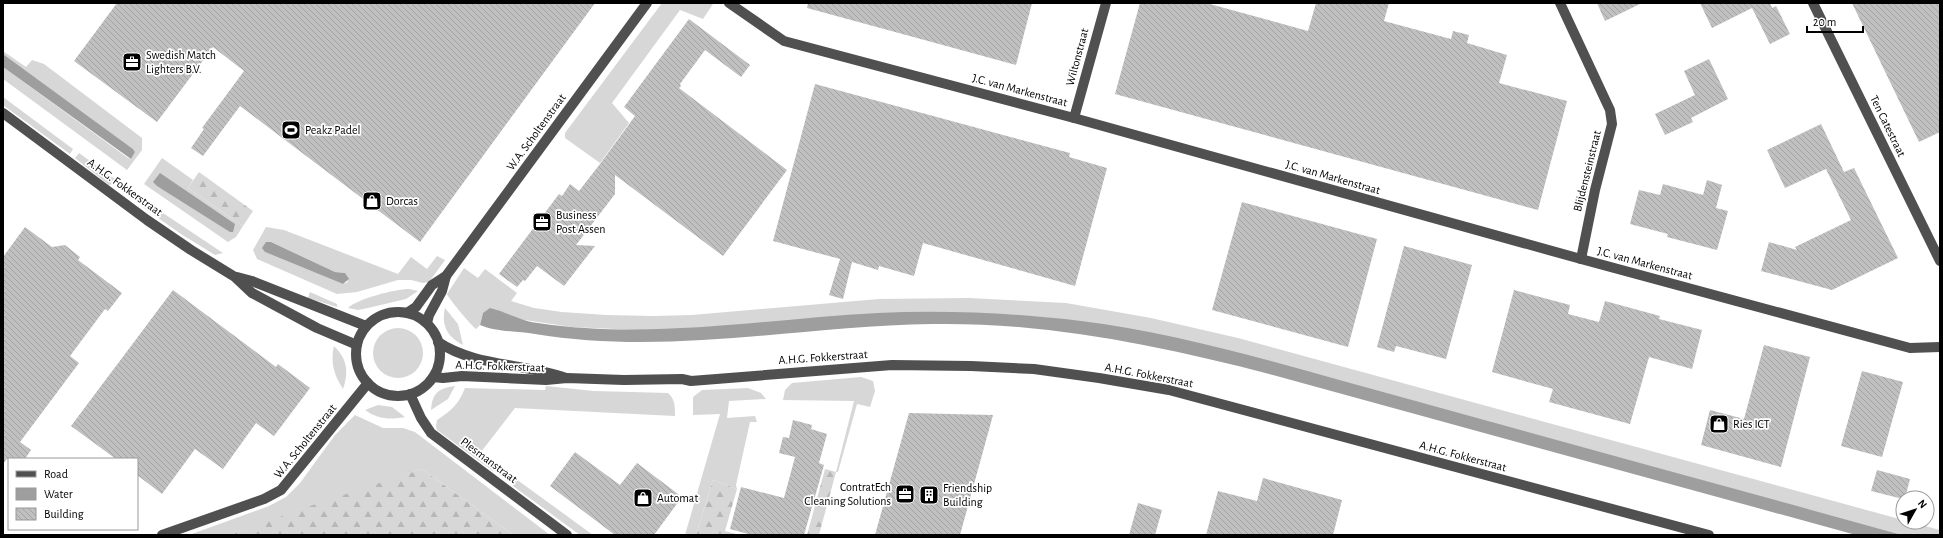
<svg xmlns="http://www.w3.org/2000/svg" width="1943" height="538" font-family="'Alegreya Sans',sans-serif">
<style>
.grass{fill:#d7d7d7;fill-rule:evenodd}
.forest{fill:url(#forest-firs)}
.water{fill:#9e9e9e}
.building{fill:url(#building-back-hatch)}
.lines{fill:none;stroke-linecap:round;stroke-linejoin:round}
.minor{stroke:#505050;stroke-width:10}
.labels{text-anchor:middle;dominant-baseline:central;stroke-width:3.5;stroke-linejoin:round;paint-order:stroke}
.poi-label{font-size:12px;fill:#000;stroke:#fff;text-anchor:start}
.street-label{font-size:12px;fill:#000;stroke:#fff}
</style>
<defs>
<pattern id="forest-firs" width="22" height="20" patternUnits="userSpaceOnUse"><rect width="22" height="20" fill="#d7d7d7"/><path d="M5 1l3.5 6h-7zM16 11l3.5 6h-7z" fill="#b7b7b7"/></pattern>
<pattern id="building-back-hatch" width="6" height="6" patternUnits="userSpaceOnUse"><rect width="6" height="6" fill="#c0c0c0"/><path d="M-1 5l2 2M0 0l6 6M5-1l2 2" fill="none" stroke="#a3a3a3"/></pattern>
</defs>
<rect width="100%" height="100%" fill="#fff"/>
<g class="grass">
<path d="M662 3 713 4 703 19 680 10 612 103 629 123 600 163 565 138V133Z"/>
<path d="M3 51 26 67 32 60 44 64 142 138V150L127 170 3 79V67L128 158 131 159 135 152 133 149 3 54Z"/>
<path d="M3 97 73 149 70 154 3 105Z"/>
<path d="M79 153 119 182 109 185 75 158Z"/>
<path d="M162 158 193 180 188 188 243 226 236 237 228 242 144 184Z"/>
<path d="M142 199 223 253 215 255 181 234 144 208 141 203Z"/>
<path d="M266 227 284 230 398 274 411 257 427 269 437 256 445 260 429 282 423 283 411 280H398L357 292 337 294 257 259 253 250ZM271 242 335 272 345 273 348 282 343 284 265 252Z"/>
<path d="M464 268 478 278 485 269 517 293 511 301 534 308 562 312 606 315 653 316 692 315 879 299 969 298 1066 303 1151 318 1238 338 1903 520V522H1910L1940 530V535H1902L1218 348C1156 333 1094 322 1031 316L657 331 572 327 518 319 504 312 483 313 480 325 476 329C471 325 448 298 447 294Z"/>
<path d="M409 289 418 291 406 299 368 308 358 310 348 308C357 299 395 289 409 289Z"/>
<path d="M310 292 337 304V307L308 298Z"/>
<path d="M445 308 458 324 463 345C447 337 441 325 445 308Z"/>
<circle cx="398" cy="353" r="25"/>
<path d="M334 346C347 359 349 371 343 389 334 375 330 362 334 346Z"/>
<path d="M861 377 873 381 875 391 870 407 857 404 838 472H836L854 401 783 400 785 390 792 383Z"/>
<path d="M455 386 448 399 431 410C432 393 439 388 455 386Z"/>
<path d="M546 386 594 391 668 393C675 399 675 406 675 416L515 408 481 452 500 466 493 471 437 430 436 426 437 420C452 410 458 405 465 388L545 390Z"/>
<path d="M748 388 761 393 766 399 729 401 727 418 755 416 757 422H750L736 485 737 489 713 480 696 535H685L720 414 693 415V397L702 390Z"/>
<path d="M378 405 392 407 405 417C390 420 377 419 365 410Z"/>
<path d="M355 415 383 428H403L415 432 550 535H513L422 469 230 535H189L269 506 286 497 300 483 335 435Z"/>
<path d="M516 479 593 535H580L513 486Z"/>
</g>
<g class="forest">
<path d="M199 172 253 211 243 226 188 188Z"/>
<path d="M422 469 513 535H230L307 507Z"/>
<path d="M825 469 836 472 819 535H807Z"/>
<path d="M713 480 737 489 725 531 740 535H696Z"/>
</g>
<g class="water">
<path d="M3 54 133 149 135 152 131 159 3 67Z"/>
<path d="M160 173 232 222 235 224 233 232H230L157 186 153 182Z"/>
<path d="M266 242H271L335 272 345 273 349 279 343 284 265 252 262 248Z"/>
<path d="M490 308C507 312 521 321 538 323 652 340 764 319 878 313 946 310 1014 313 1081 321 1193 335 1303 371 1412 400 1575 445 1739 490 1902 535H1856L1273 375C1161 346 1048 322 932 324 800 326 667 356 535 334 518 331 496 332 480 325L483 313Z"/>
</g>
<g class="building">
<path d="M117 3H595L420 242 240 106 203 156 191 148 204 129 202 128 244 71 213 47 157 122 74 61Z"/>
<path d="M808 3H1032L1016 65 807 8Z"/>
<path d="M1140 3H1206L1308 31 1316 3H1389L1384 21 1451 39 1453 31 1469 35 1467 43 1507 55 1499 83 1567 101 1538 210 1115 94Z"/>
<path d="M1597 3H1642L1605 21Z"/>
<path d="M1700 3H1770L1772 8 1776 6 1790 34 1770 44 1752 8 1712 28Z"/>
<path d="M1852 3H1940V132L1919 142Z"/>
<path d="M689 19 750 65 741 77 705 50 680 84 681 86 679 88 787 170 723 256 615 175V194L576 245 595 246 564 286 537 266 525 281 523 280 517 287 499 274 559 194 562 196 570 184 579 191 600 164 635 116 624 107Z"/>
<path d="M1709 59 1728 99 1691 118 1693 122 1665 135 1655 114 1695 95 1684 71Z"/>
<path d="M815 84 1070 153 1069 157 1107 168 1075 286 923 243 914 276 879 266 878 270 852 262 843 299 829 295 840 259 773 241Z"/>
<path d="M1821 124 1844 172 1854 168 1898 258 1832 290 1761 271 1769 242 1797 250 1795 247 1851 220 1826 169 1785 188 1767 150Z"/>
<path d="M1707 180 1722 185 1716 208 1728 211 1717 250 1667 237 1668 234 1630 224 1639 190 1660 195 1663 184 1703 195Z"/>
<path d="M1242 202 1377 239 1348 347 1212 310Z"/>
<path d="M25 227 52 247 65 245 80 257 78 260 122 293 108 311 105 309 70 356 79 363 20 442 31 450 25 459H7L3 464V257Z"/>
<path d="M1404 246 1472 265 1446 359 1396 346 1394 352 1377 347Z"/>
<path d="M173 290 276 367 278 364 310 388 274 436 256 423 223 469 195 449 162 494 137 475V459H116L71 426Z"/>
<path d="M1514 290 1570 305 1568 314 1599 322 1605 301 1660 316 1659 319 1702 330 1692 369 1649 357 1630 424 1549 402 1553 389 1492 372Z"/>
<path d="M1764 345 1810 357 1781 467 1701 445 1710 410 1744 419Z"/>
<path d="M1862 371 1903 382 1882 457 1841 446Z"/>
<path d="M909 413 993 415 960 535H875Z"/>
<path d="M793 420 812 425 811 429 827 434 819 463 824 465 804 535H752L730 529 741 487 784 498 795 457 779 453 783 437 789 438Z"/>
<path d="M575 452 620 485 637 463 682 497 654 535H615L550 486Z"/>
<path d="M1877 470 1910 479 1905 498 1903 499 1871 491Z"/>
<path d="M1263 478 1342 500 1333 535H1206L1218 491 1257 501Z"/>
<path d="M1138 503 1162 510 1155 535H1129Z"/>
</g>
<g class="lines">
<g class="minor">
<path d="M729 3 784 41 1074 118 1581 259 1910 348 1940 347"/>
<path d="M1560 3 1610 110 1612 124 1595 190 1581 259"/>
<path d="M1813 3 1940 261"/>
<path d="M3 113 147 220 191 250 235 277 252 293 317 328 357 345"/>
<path d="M1074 118 1106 3"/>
<path d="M237 277 252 281 366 326"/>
<circle cx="398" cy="354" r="42"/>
<path d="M407 313 416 307 432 285 446 276 647 3"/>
<path d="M427 323 429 315 442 291 446 276"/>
<path d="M438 342C475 367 525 363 566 378"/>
<path d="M433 377 443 378 462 376 546 380 567 378 624 380 682 379 691 381 892 365 971 366 1034 369 1099 378 1169 390 1709 535"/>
<path d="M410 394 421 418 431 433 567 535"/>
<path d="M162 535 264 499 281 490 368 383"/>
</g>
</g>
<defs>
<symbol id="office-square" viewBox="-11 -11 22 22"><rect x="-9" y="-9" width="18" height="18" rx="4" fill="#000" stroke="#fff"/><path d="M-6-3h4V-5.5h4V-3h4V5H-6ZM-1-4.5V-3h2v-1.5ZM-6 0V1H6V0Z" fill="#fff"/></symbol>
<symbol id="stadium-square" viewBox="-11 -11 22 22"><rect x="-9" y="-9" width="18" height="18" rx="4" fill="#000" stroke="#fff"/><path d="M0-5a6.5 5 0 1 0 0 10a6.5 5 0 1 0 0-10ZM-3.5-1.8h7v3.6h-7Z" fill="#fff"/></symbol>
<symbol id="shop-square" viewBox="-11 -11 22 22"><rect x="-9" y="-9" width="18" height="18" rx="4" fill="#000" stroke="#fff"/><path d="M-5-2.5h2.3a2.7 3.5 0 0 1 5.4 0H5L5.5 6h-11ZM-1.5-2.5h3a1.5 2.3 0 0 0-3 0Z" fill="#fff"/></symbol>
<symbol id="building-square" viewBox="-11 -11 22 22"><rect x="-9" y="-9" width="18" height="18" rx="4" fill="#000" stroke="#fff"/><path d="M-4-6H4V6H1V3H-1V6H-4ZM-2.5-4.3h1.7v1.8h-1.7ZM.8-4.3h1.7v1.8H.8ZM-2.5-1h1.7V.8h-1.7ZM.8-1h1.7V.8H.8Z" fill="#fff"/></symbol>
</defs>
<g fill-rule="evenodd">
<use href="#office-square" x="121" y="51" width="22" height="22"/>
<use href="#stadium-square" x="280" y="119" width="22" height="22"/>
<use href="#shop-square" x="361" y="190" width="22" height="22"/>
<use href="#office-square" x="531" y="211" width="22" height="22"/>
<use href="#shop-square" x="1708" y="413" width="22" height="22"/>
<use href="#office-square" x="894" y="483" width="22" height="22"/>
<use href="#building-square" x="918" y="484" width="22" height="22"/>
<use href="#shop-square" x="632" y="487" width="22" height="22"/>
</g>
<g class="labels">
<g class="poi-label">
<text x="146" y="55">Swedish Match<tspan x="146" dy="14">Lighters B.V.</tspan></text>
<text x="305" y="130">Peakz Padel</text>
<text x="386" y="201">Dorcas</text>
<text x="556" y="215">Business<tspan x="556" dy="14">Post Assen</tspan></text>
<text x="1733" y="424">Ries ICT</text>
<text x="891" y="487" text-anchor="end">ContratEch<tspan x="891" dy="14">Cleaning Solutions</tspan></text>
<text x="943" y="488">Friendship<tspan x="943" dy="14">Building</tspan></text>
<text x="657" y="498">Automat</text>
</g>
<g class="street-label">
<text transform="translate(1077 57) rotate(-75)">Wiltonstraat</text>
<text transform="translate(1020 90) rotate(15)">J.C. van Markenstraat</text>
<text transform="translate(1888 126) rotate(64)">Ten Catestraat</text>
<text transform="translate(536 132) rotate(-54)">W.A. Scholtenstraat</text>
<text transform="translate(1587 171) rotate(-76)">Blijdensteinstraat</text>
<text transform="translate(1333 177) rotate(16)">J.C. van Markenstraat</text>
<text transform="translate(125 187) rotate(36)">A.H.G. Fokkerstraat</text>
<text transform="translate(1645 263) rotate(15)">J.C. van Markenstraat</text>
<text transform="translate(823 357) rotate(-4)">A.H.G. Fokkerstraat</text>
<text transform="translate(500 366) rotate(2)">A.H.G. Fokkerstraat</text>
<text transform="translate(1149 375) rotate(11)">A.H.G. Fokkerstraat</text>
<text transform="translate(305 441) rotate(-51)">W.A. Scholtenstraat</text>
<text transform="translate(1463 456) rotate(15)">A.H.G. Fokkerstraat</text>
<text transform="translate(489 460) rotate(37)">Plesmanstraat</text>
</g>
</g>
<rect width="1943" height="538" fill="none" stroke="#000000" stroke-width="8"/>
<rect x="8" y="458" width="130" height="72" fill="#ffffff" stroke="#999999"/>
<rect x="16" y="471" width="20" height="6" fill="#505050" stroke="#999999"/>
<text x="44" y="478" font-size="12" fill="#000000">Road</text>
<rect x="16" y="488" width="20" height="12" fill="#9e9e9e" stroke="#999999"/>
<text x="44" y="498" font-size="12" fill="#000000">Water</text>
<rect x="16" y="508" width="20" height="12" fill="url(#building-back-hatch)" stroke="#999999"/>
<text x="44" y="518" font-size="12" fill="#000000">Building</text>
<g transform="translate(1915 510) rotate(51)"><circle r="19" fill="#ffffff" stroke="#999999"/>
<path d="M0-3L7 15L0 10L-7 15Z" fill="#000000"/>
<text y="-6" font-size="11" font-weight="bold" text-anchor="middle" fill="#000000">N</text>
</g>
<path d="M1807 26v6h56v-6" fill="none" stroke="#000000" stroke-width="2"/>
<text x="1813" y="26" font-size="12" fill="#000000" stroke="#ffffff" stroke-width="3" paint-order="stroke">20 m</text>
</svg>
